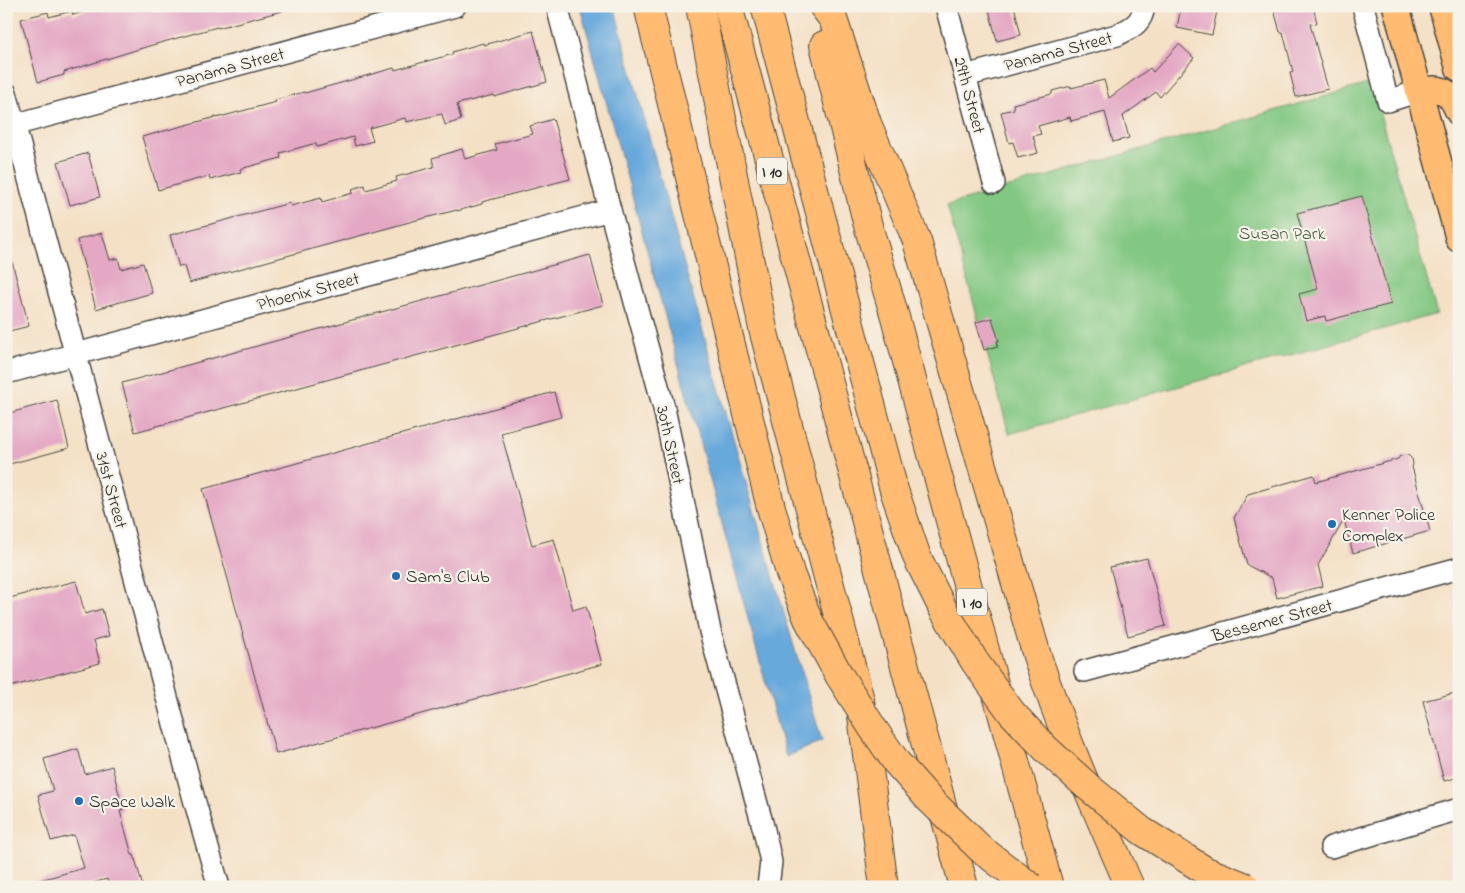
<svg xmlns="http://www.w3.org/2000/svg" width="1465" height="893" viewBox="0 0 1465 893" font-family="'Indie Flower',sans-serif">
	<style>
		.green { fill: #82c782; stroke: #567956 }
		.water { fill: #68a9dc; stroke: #4a6a84 }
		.building { fill: #e4a8c5 }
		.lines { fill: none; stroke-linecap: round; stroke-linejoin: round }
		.minor-casing { stroke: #494642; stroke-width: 24 }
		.major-casing { stroke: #494642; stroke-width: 29 }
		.highway-casing { stroke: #494642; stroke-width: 30 }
		.minor { stroke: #fff; stroke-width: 21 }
		.major { stroke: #febb71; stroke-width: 26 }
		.highway { stroke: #febb71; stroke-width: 28 }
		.highway-bridge-casing { stroke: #494642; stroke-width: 30; stroke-linecap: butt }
		.highway-bridge { stroke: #febb71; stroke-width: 28 }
		.poi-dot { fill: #1f6fb2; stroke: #f7f3e8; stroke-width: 2 }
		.labels { text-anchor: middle; stroke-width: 4.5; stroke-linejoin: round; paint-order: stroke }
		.shield { fill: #f7f3e8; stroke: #686764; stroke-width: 1 }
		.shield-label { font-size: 16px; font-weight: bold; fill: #2b2b2b }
		.street-label { font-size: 18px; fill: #2b2b2b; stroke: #f7f3e8 }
		.park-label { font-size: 18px; fill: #455a45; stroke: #f7f3e8 }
		.poi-label { font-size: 18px; fill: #2b2b2b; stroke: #f7f3e8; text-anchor: start }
	</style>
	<rect width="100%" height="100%" fill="#f7f3e8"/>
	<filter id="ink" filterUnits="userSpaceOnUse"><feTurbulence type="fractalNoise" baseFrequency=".02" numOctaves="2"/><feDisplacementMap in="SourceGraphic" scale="10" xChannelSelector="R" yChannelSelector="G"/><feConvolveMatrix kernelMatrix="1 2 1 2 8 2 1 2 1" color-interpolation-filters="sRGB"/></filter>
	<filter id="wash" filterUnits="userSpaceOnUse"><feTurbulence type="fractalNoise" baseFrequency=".0096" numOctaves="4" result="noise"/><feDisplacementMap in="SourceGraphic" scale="20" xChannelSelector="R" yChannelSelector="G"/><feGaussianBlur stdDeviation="1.12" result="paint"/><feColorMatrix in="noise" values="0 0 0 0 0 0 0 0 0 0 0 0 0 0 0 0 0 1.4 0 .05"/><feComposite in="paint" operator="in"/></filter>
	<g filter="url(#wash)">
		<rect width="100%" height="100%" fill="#f4e0c5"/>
		<!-- green -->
		<polygon class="green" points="1371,83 1437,314 1009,434 947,205"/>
		<!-- water -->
		<path class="water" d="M580 6H614C679 252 749 497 822 741L786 757Z"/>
		<g id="blocks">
			<!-- building -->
			<g class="building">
				<polygon points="102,6 281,6 282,11 218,28 217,27 149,46 64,72 64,75 38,82 21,19 48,12 49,17 72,11 73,15"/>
				<polygon points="988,6 1014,6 1021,35 997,41"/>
				<polygon points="1181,6 1218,6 1212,35 1177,28"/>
				<polygon points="1273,6 1313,6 1317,23 1310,24 1328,89 1296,97 1290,73 1293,72 1283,32 1280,32"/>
				<polygon points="533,31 547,82 494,97 494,95 457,104 461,120 445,125 442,114 406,122 405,118 369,128 373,141 355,146 353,137 317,147 316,143 280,153 281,158 240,169 241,172 210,180 209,176 158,190 142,137 216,117 216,118 276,102 275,100 304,92 305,93 394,68 395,70 453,54 452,52 483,43 484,45"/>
				<polygon points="1179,44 1194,58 1160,97 1156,92 1123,116 1129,138 1113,142 1105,112 1071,121 1070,117 1038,126 1041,134 1033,136 1038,153 1018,158 1013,142 1009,143 1001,112 1014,109 1013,104 1052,94 1052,91 1071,86 1071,88 1104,80 1109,98 1150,68 1153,72"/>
				<polygon points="553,119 570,179 482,202 482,204 457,211 457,210 413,221 189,283 184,266 179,267 170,235 290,203 291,206 321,198 322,202 353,193 352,189 365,185 366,190 397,181 396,177 434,167 432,158 439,156 462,149 465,159 497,150 495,144 533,134 530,126"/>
				<polygon points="88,153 100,197 70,205 58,162"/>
				<polygon points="1362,196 1391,304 1326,321 1325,316 1306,321 1299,294 1318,289 1297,213"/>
				<polygon points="102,233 110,260 118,258 121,269 143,263 152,293 96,309 77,240"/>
				<polygon points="590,255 603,305 135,432 122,383"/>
				<polygon points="11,258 29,326 6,332 6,259"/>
				<polygon points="992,318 999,341 997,341 998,346 984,350 976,322"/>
				<polygon points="554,392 561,417 501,433 532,545 554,539 573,610 586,606 602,664 276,754 203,489"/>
				<polygon points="57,400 69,448 6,465 6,414"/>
				<polygon points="1408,455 1412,459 1413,464 1412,467 1430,531 1353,553 1344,520 1318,565 1323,586 1277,598 1272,578 1247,565 1234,518 1248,494 1314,475 1316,482 1398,459 1400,456"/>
				<polygon points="1147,558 1166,626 1128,636 1110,567"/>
				<polygon points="76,581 85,614 102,609 109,636 94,640 100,663 6,688 6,599"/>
				<polygon points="1459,692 1459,777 1444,781 1423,701"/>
				<polygon points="78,749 85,774 112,766 123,810 120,811 132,855 134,855 143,887 109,887 107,879 79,887 34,887 33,882 84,868 74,835 51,841 38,795 53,791 44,759"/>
			</g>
		</g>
	</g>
	<g filter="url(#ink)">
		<use href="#blocks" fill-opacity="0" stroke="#494642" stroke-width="1"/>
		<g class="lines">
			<defs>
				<g id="minor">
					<polyline points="557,6 610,210 664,408 710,631 764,830 771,862 768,887"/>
					<polyline points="946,6 994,183"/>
					<polyline points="1363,6 1388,101 1419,91"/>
					<path d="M965 76 1117 35C1131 28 1142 24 1144 6"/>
					<polyline points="6,93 194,799 219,887"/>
					<polyline points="6,127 455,6"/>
					<polyline points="6,373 610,210"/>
					<polyline points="1085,671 1459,568"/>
					<polyline points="1331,847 1459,809"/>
				</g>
				<g id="major">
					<polyline points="1396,6 1459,239"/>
					<polyline points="1442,6 1459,68"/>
					<path d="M1419 91C1443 87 1449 90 1459 112"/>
				</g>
				<g id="highway">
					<polyline points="648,6 770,504"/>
					<polyline points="700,6 763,329 860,700 884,887"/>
					<polyline points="728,6 964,887"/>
					<path d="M823 6 833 19 867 123 917 241 1037 656C1063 735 1097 811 1130 887"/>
					<polyline points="824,45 867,222 895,317 1049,887"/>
				</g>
			</defs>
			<!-- minor casing -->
			<use href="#minor" class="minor-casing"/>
			<!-- major casing -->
			<use href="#major" class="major-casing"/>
			<!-- highway casing -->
			<use href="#highway" class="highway-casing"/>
			<!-- minor -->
			<use href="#minor" class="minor"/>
			<!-- major -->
			<use href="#major" class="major"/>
			<!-- highway -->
			<use href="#highway" class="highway"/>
			<defs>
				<g id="highway-bridge">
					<polyline points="765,6 894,490 917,557 943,609 975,662 1012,713 1046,749 1087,786 1142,831 1206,871 1246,887"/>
					<polyline points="770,504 790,573 808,619 839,675 872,727 897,763 929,799 982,850 1031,887"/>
				</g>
			</defs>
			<!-- highway-bridge casing -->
			<use href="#highway-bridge" class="highway-bridge-casing"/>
			<!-- highway-bridge -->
			<use href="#highway-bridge" class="highway-bridge"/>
		</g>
	</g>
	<!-- markers -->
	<g class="poi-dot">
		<circle cx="1332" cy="524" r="5"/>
		<circle cx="396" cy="576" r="5"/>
		<circle cx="79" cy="801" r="5"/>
	</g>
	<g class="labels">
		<!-- shield labels -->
		<g class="shield">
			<rect x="757" y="157.5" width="30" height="27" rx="4"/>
			<rect x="957" y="588.5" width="30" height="27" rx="4"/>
		</g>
		<g class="shield-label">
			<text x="772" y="177">I 10</text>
			<text x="972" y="608">I 10</text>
		</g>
		<!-- street labels -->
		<g class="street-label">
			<text transform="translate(1058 51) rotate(-15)" y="6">Panama Street</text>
			<text transform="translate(230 67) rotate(-15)" y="6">Panama Street</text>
			<text transform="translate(970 95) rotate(75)" y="6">29th Street</text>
			<text transform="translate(308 291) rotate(-15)" y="6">Phoenix Street</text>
			<text transform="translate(671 445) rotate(78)" y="6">30th Street</text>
			<text transform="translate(112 490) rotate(75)" y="6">31st Street</text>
			<text transform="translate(1272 620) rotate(-15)" y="6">Bessemer Street</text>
		</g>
		<!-- park labels -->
		<g class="park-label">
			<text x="1282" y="239">Susan Park</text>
		</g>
		<!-- poi labels -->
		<g class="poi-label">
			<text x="1342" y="520">Kenner Police<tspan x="1342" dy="21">Complex</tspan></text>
			<text x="406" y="582">Sam's Club</text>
			<text x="89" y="807">Space Walk</text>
		</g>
	</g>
	<!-- margin -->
	<rect width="1465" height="893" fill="none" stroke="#f7f3e8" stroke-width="25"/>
</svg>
